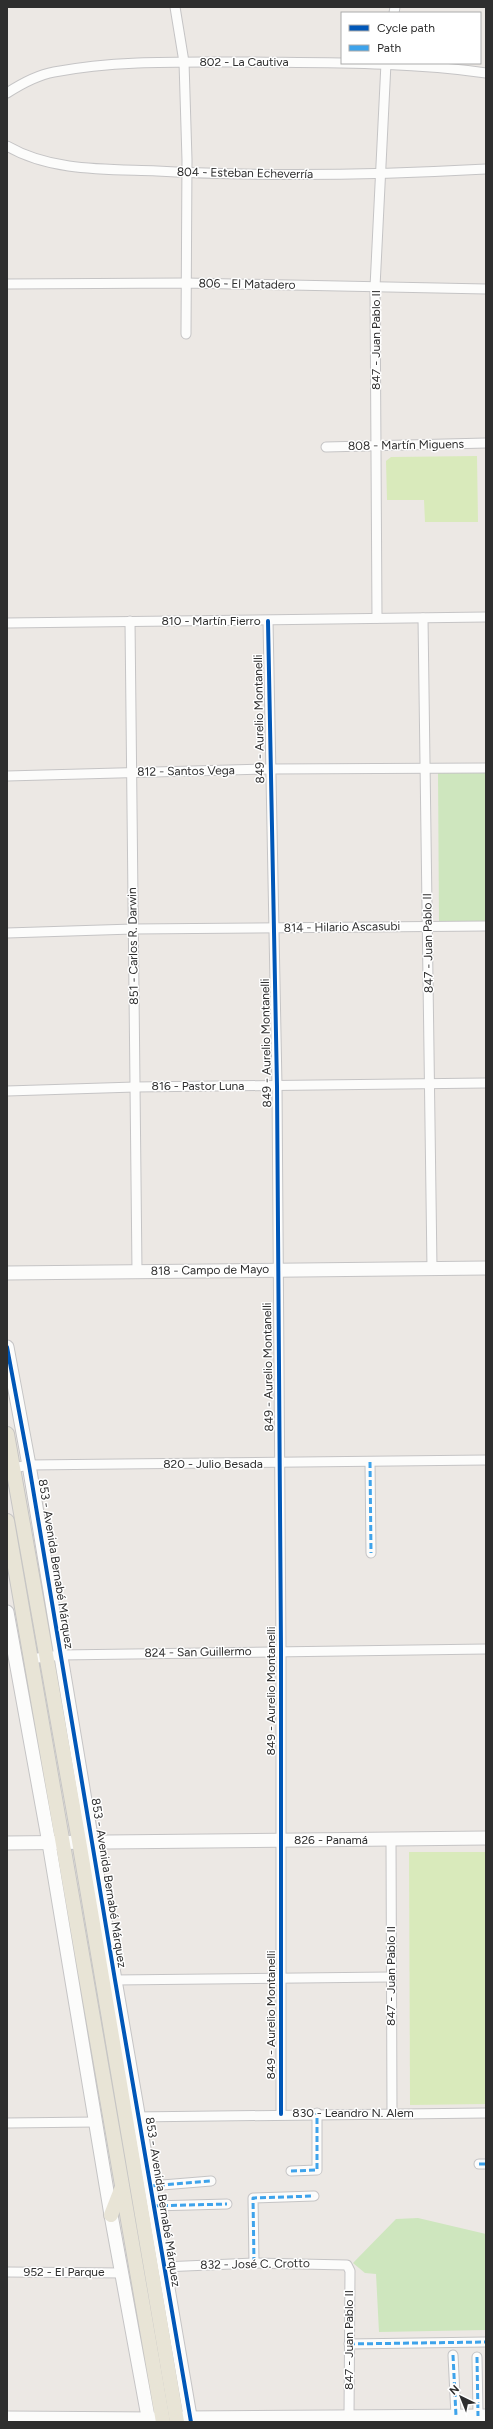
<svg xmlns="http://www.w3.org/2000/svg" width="493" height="2429" viewBox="0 0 493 2429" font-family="Figtree,sans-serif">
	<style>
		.green { fill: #cee6be }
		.pitch { fill: #d9eabb }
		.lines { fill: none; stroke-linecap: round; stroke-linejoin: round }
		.street-casing { stroke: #c5c4c5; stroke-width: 11 }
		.secondary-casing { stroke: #c5c4c5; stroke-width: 15 }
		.primary-casing { stroke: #c6c5c4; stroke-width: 16 }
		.street { stroke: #fcfcfb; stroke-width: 9 }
		.secondary { stroke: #fcfcfb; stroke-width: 13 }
		.primary { stroke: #e8e4d6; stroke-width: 14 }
		.quiet { stroke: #3ea3eb; stroke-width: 3; stroke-dasharray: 6 3; stroke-linecap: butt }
		.cycleway-casing { stroke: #fff; stroke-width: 6 }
		.cycleway { stroke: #0057b8; stroke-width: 4 }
		.labels { text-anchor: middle; stroke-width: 3; stroke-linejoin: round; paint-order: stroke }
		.street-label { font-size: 12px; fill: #2e2e2e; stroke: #fff }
	</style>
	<rect width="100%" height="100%" fill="#ece8e4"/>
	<!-- green -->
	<g class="green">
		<polygon points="438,772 486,772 486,923 439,923"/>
		<polygon points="418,2218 486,2234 486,2330 379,2332 376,2274 365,2273 353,2263 396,2219"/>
	</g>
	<!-- pitch -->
	<g class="pitch">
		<polygon points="477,456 478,522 425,522 424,500 387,500 386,461 391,457"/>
		<polygon points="409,1852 486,1852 486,2104 410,2105"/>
	</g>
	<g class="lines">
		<defs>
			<g id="street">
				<polyline points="175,7 184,62 187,160 186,334"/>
				<polyline points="394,13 395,7"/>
				<path d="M7 93C21 84 37 75 54 72 116 60 183 62 247 62 327 63 407 62 486 73"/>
				<path d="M7 146C52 172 107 169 157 171 267 177 376 175 486 169"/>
				<polyline points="7,284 186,283 486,289"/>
				<polyline points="326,447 486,443"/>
				<polyline points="377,618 375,287 386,63"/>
				<polyline points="423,618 432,1268"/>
				<polyline points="130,621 137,1271"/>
				<polyline points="268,621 277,1086 281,1650 281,2114"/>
				<polyline points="7,623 486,617"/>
				<polyline points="7,776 269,769 486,768"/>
				<polyline points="7,933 133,929 486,926"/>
				<polyline points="7,1091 135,1087 486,1083"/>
				<polyline points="370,1462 371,1553"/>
				<polyline points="13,1468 29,1465 486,1460"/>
				<polyline points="30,1659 61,1655 486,1649"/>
				<polyline points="391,1840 392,2113"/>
				<polyline points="115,1980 390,1977"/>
				<polyline points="133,2117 486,2113"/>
				<polyline points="7,2123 96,2122"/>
				<polyline points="479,2164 486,2164"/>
				<polyline points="291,2171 317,2170 317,2113"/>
				<polyline points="150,2186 211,2181"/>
				<polyline points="153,2206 227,2204"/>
				<polyline points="254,2263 253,2198 314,2196"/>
				<polyline points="163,2267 254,2263 347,2265 350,2271 349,2417"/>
				<polyline points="7,2272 122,2273"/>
				<polyline points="349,2344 486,2342"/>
				<polyline points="453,2355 456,2416"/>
				<polyline points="477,2357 478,2416"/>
			</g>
			<g id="secondary">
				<polyline points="7,1273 486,1268"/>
				<polyline points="7,1347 29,1465 115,1980 191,2422"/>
				<polyline points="7,1612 49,1843 111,2215 149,2422"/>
				<polyline points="7,1843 486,1838"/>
				<polyline points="7,2418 155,2419"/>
				<polyline points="183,2418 486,2416"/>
			</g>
			<g id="primary">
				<polyline points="7,1434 79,1841 177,2422"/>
				<polyline points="7,1521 163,2422"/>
				<polyline points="111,2215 122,2187"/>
			</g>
		</defs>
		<!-- street casing -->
		<use href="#street" class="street-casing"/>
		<!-- secondary casing -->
		<use href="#secondary" class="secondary-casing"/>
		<!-- primary casing -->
		<use href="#primary" class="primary-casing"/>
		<!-- street -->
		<use href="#street" class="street"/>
		<!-- secondary -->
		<use href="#secondary" class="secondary"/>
		<!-- primary -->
		<use href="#primary" class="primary"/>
		<!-- quiet -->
		<g class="quiet">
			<polyline points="370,1462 371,1553"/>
			<polyline points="479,2164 486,2164"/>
			<polyline points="291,2171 317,2170 317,2113"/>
			<polyline points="150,2186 211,2181"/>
			<polyline points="153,2206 227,2204"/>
			<polyline points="254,2263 253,2198 314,2196"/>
			<polyline points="349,2344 486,2342"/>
			<polyline points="453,2355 456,2416"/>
			<polyline points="477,2357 478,2416"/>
		</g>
		<defs>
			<g id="cycleway">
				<polyline points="268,621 277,1086 281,1650 281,2114"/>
				<polyline points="7,1347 29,1465 115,1980 191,2422"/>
			</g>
		</defs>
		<!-- cycleway casing -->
		<use href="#cycleway" class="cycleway-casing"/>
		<!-- cycleway -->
		<use href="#cycleway" class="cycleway"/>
	</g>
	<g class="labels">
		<!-- street labels -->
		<g class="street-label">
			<text x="244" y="66">802 - La Cautiva</text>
			<text transform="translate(245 173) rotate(1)" y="4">804 - Esteban Echeverría</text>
			<text transform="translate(247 284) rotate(1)" y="4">806 - El Matadero</text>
			<text transform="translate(376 340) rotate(-90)" y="4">847 - Juan Pablo II</text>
			<text transform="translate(406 445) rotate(-1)" y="4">808 - Martín Miguens</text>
			<text x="211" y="625">810 - Martín Fierro</text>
			<text transform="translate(259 719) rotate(-91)" y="4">849 - Aurelio Montanelli</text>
			<text transform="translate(186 771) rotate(-1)" y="4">812 - Santos Vega</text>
			<text transform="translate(342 927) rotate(-1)" y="4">814 - Hilario Ascasubi</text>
			<text transform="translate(428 943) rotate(-91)" y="4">847 - Juan Pablo II</text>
			<text transform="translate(133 946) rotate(-91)" y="4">851 - Carlos R. Darwin</text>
			<text transform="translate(266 1043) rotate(-91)" y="4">849 - Aurelio Montanelli</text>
			<text x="198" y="1090">816 - Pastor Luna</text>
			<text transform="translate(210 1270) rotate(-1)" y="4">818 - Campo de Mayo</text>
			<text transform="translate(268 1367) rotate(-91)" y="4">849 - Aurelio Montanelli</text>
			<text x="213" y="1468">820 - Julio Besada</text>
			<text transform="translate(56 1564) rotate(81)" y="4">853 - Avenida Bernabé Márquez</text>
			<text transform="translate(198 1652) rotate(-1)" y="4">824 - San Guillermo</text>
			<text transform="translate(271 1691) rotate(-90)" y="4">849 - Aurelio Montanelli</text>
			<text x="331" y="1844">826 - Panamá</text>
			<text transform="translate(109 1883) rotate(81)" y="4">853 - Avenida Bernabé Márquez</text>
			<text transform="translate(391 1976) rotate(-90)" y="4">847 - Juan Pablo II</text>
			<text transform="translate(271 2015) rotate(-90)" y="4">849 - Aurelio Montanelli</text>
			<text x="353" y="2117">830 - Leandro N. Alem</text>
			<text transform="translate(163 2202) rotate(81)" y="4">853 - Avenida Bernabé Márquez</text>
			<text transform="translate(255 2264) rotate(-1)" y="4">832 - José C. Crotto</text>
			<text x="64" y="2276">952 - El Parque</text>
			<text transform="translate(349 2340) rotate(-90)" y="4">847 - Juan Pablo II</text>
		</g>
	</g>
	<!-- border -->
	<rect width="493" height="2429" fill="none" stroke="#2e2e2e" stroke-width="16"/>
	<!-- legend -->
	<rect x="341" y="12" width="140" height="52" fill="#ffffff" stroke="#ababab"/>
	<rect x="349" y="25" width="20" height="6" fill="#0057b8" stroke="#ababab"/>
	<text x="377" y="32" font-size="12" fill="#2e2e2e">Cycle path</text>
	<rect x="349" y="45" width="20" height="6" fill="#3ea3eb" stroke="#ababab"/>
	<text x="377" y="52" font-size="12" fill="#2e2e2e">Path</text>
	<!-- north arrow -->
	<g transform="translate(461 2397) rotate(317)" stroke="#ffffff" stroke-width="3" paint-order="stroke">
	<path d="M0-3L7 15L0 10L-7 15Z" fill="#2e2e2e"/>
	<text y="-6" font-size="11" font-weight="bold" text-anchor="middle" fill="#2e2e2e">N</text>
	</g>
</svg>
